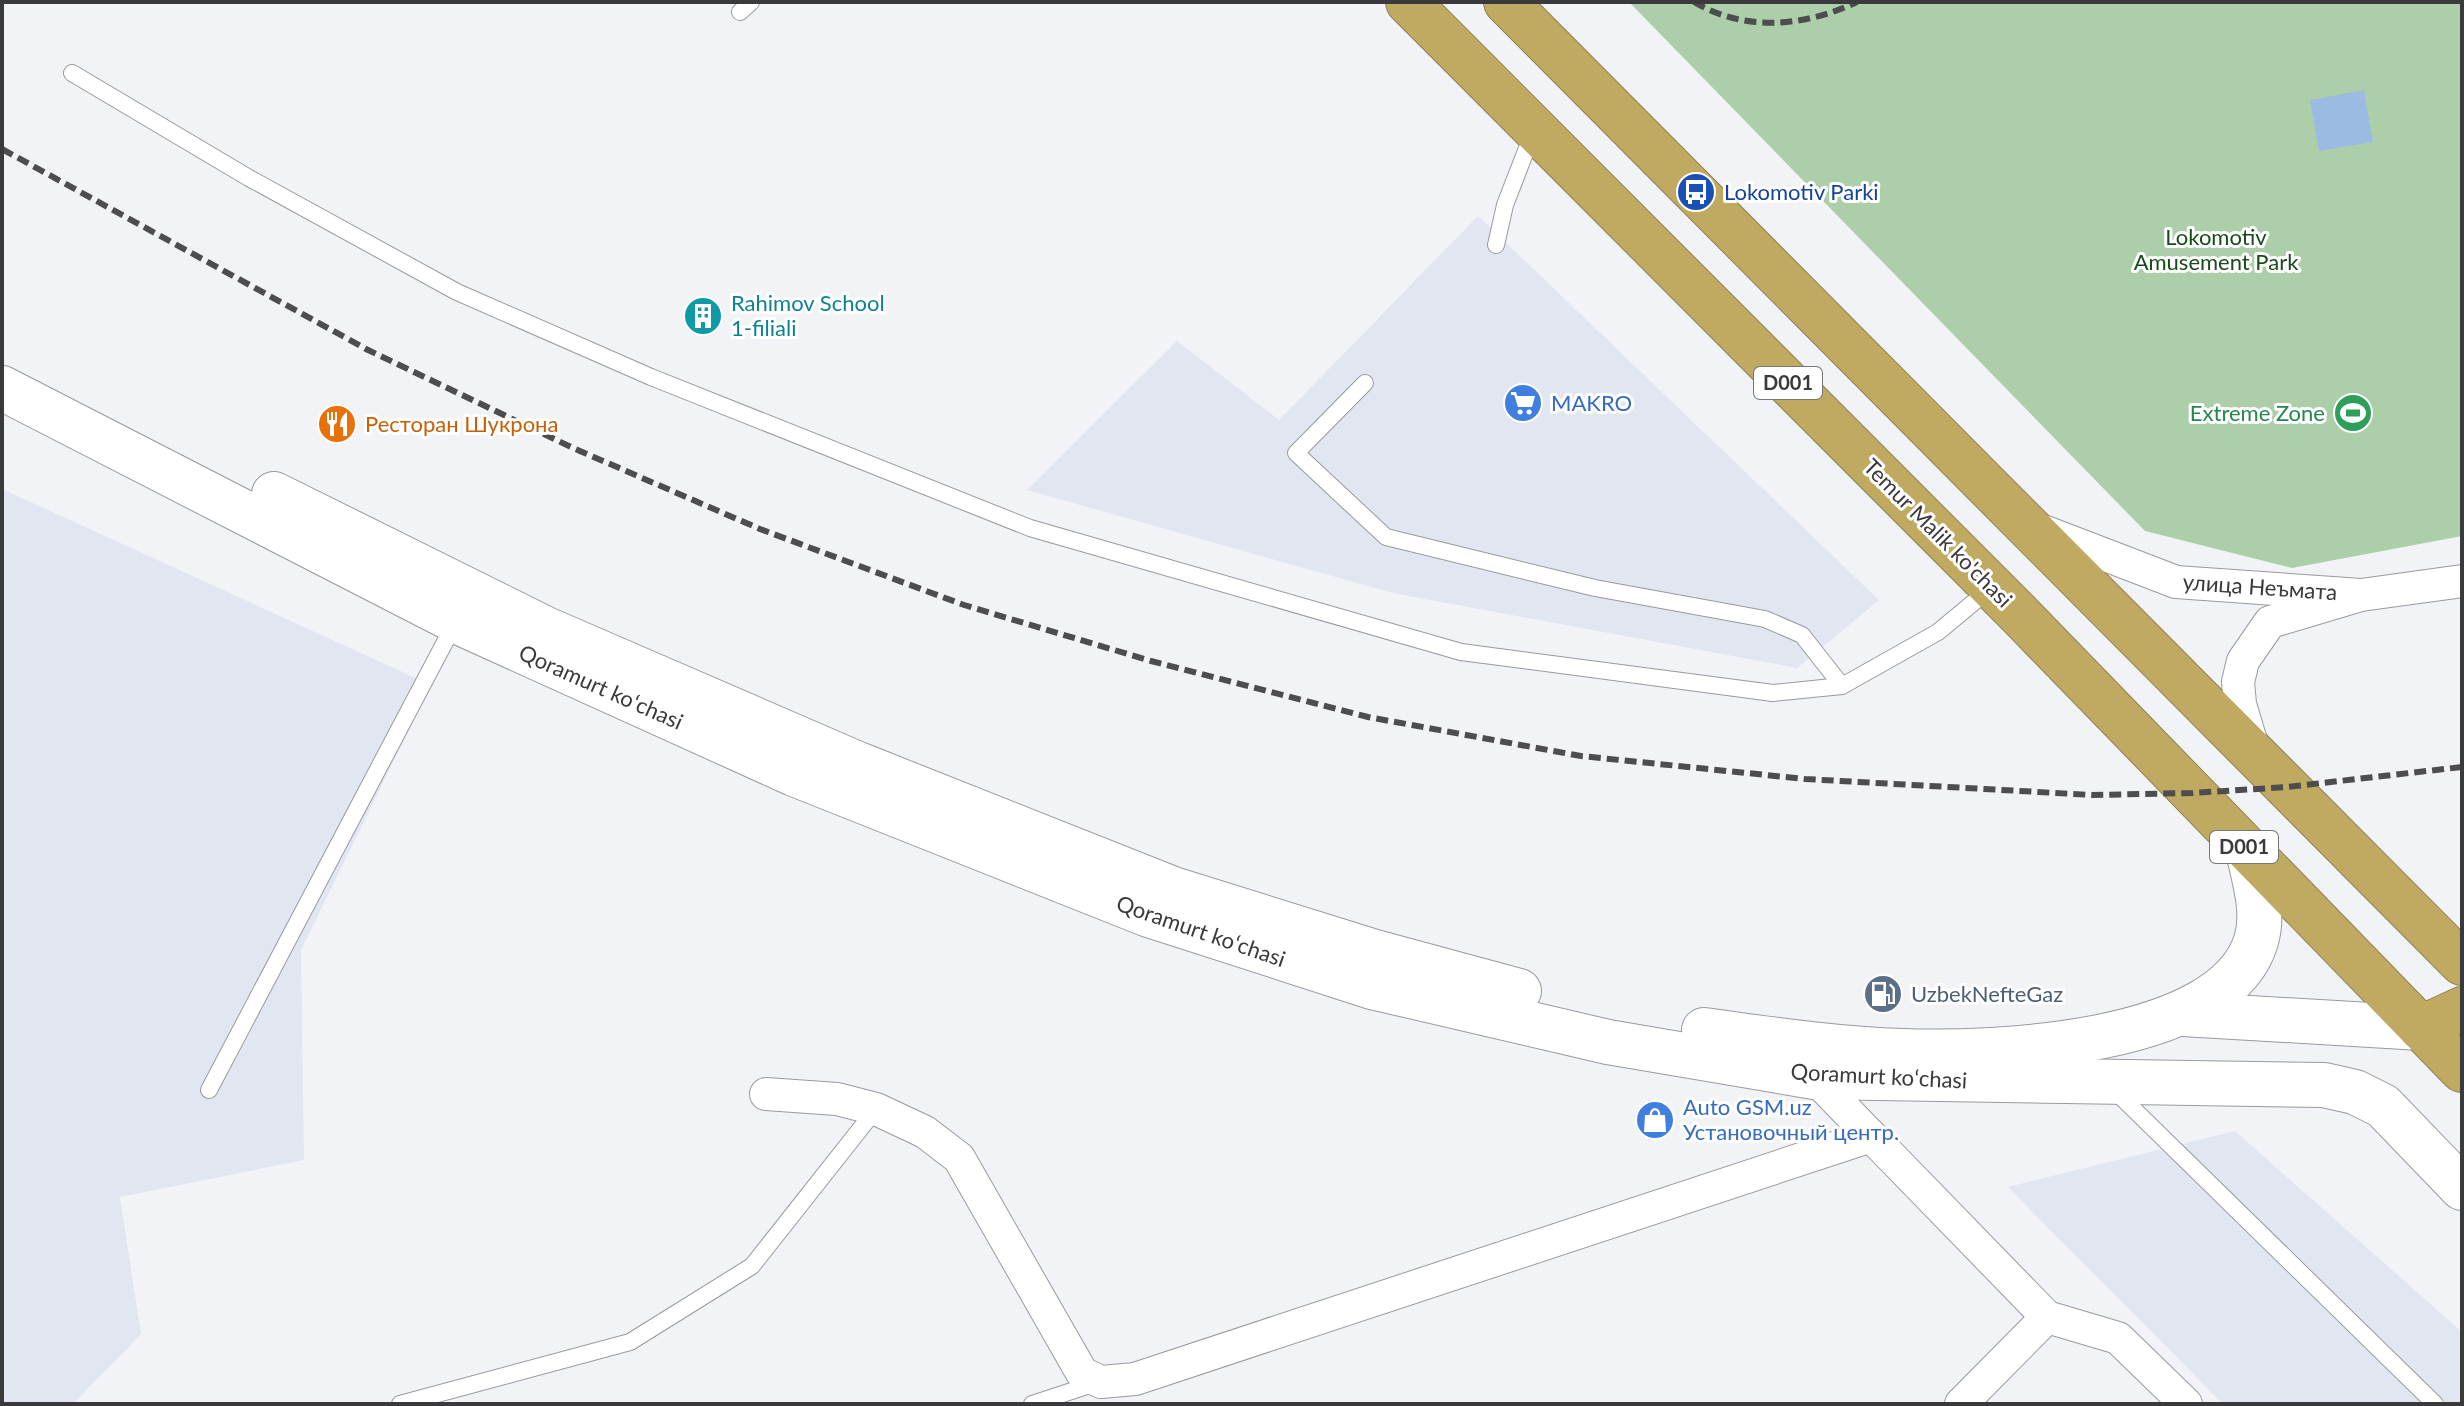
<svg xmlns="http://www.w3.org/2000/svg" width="2464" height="1406" viewBox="0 0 2464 1406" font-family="Lato,sans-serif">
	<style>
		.built { fill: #e1e6f0 }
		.green { fill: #accfaa }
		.water { fill: #9cbbe3 }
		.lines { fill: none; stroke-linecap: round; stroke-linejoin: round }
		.lane-casing { stroke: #989a9d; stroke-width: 18 }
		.street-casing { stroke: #989a9d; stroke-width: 34 }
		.secondary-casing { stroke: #989a9d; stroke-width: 46 }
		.highway-casing { stroke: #918254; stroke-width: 46 }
		.lane { stroke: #fff; stroke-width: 16 }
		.street { stroke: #fff; stroke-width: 32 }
		.secondary { stroke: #fff; stroke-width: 44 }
		.highway { stroke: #c0a961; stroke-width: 44 }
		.rail { stroke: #4d4d4f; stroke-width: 6; stroke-dasharray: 12 6; stroke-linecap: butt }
		.labels { text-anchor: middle; stroke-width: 6; stroke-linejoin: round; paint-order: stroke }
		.shield { fill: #fff; stroke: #757576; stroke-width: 2 }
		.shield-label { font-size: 20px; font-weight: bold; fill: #3a3a3c }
		.transit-label { font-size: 22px; fill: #164399; stroke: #fff; text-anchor: start }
		.park-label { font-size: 22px; fill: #184b19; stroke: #fff }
		.culture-label { font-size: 22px; fill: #0d838f; stroke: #fff; text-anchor: start }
		.shop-label { font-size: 22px; fill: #366cbe; stroke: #fff; text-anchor: start }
		.leisure-label { font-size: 22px; fill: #27864d; stroke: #fff; text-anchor: end }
		.food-label { font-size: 22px; fill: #c56008; stroke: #fff; text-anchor: start }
		.street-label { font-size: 22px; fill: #3a3a3c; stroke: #fff }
		.service-label { font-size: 22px; fill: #4e5e75; stroke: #fff; text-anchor: start }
	</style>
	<rect width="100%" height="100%" fill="#f1f3f7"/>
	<!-- built -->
	<g class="built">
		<polygon points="1478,216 1879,600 1797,668 1393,593 1027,490 1177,341 1279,420"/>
		<polygon points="2,489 431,685 301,950 304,1160 120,1197 141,1334 73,1404 2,1404"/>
		<polygon points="2235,1131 2462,1332 2462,1404 2223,1404 2008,1187"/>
	</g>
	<!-- green -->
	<polygon class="green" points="1629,2 2462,2 2462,536 2292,568 2145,531"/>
	<!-- water -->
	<polygon class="water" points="2364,90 2373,142 2319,151 2310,100"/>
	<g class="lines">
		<defs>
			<g id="lane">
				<polyline points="740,12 751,2"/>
				<polyline points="72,73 249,178 457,292 651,377 1030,528 1461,652 1773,693 1842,686 1938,632 1991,588"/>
				<polyline points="1496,245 1505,205 1534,130"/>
				<polyline points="1365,383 1296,453 1386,537 1595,588 1765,619 1802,635 1842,686"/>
				<polyline points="2113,1089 2435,1404"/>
				<polyline points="209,1090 455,623"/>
				<polyline points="400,1404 630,1342 752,1266 876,1109"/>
				<polyline points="1032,1404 1099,1382"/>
			</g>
			<g id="street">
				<polyline points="2035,528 2176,582 2361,595"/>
				<polyline points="2254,751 2240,704 2238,682 2243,661 2270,622 2361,595 2462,581"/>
				<polyline points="766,1094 837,1099 876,1109 925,1132 959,1158 1082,1373 1101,1382 1135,1379 1871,1136 1814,1077 1815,1064"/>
				<polyline points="1871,1136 2047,1317 2118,1338 2186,1404"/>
				<polyline points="1961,1404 2047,1317"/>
			</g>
			<g id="secondary">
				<polyline points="2,388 456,621 794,774 1146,914 1372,987 1608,1042 1814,1077 2324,1085 2355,1092 2383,1106 2462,1188"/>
				<polyline points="274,494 546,629 858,764 1173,889 1375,952 1519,991"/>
				<polyline points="2183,1014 2421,1028"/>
				<path d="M1704 1030C1770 1039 1836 1049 1903 1051 1993 1054 2224 1046 2256 941 2265 912 2254 879 2248 851"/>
			</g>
			<g id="highway">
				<polyline points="1408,2 2018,613 2462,1070"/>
				<polyline points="1506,2 2462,963"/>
				<polyline points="2421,1028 2462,1009"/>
			</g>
		</defs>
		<!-- lane casing -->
		<use href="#lane" class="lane-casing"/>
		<!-- street casing -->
		<use href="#street" class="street-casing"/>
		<!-- secondary casing -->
		<use href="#secondary" class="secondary-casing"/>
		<!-- highway casing -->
		<use href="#highway" class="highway-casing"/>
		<!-- lane -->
		<use href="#lane" class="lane"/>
		<!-- street -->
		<use href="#street" class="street"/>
		<!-- secondary -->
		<use href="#secondary" class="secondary"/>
		<!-- highway -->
		<use href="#highway" class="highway"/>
		<!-- rail -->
		<g class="rail">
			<path d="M1694 2C1745 32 1804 27 1857 2"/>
			<polyline points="2,149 368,350 573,448 760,529 964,605 1151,661 1368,717 1581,756 1805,779 2092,795 2193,793 2287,787 2462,767"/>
		</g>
	</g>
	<!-- icons -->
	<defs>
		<symbol id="bus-disc" viewBox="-11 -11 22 22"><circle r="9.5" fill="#1a4fb4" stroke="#fff"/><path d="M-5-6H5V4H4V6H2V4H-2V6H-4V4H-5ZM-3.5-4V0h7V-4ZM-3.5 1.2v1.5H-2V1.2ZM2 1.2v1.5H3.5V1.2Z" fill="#fff"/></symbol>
		<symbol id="building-disc" viewBox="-11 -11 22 22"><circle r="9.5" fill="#0f9aa8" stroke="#fff"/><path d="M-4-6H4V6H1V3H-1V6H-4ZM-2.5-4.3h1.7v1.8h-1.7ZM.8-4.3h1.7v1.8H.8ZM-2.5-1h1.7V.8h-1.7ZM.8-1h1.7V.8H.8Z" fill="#fff"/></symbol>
		<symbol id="supermarket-disc" viewBox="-11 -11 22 22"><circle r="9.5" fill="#3f7fe0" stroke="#fff"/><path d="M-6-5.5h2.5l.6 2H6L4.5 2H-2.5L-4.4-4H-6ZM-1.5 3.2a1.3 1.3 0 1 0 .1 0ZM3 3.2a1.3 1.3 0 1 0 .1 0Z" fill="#fff"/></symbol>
		<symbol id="stadium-disc" viewBox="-11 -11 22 22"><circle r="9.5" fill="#2e9e5b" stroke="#fff"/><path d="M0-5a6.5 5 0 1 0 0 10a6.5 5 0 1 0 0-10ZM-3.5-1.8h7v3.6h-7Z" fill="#fff"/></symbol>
		<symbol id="restaurant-disc" viewBox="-11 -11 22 22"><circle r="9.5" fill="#e8710a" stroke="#fff"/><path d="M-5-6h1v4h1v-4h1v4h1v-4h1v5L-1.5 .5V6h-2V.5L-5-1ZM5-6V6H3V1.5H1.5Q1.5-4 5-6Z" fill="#fff"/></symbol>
		<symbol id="fuel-disc" viewBox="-11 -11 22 22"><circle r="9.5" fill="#5c6f8a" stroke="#fff"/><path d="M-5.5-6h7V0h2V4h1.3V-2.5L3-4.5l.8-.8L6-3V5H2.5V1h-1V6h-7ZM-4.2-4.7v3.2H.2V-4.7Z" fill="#fff"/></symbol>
		<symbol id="shop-disc" viewBox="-11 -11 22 22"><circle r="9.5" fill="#3f7fe0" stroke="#fff"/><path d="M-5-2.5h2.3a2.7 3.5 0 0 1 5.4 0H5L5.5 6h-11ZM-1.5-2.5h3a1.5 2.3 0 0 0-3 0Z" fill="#fff"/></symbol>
	</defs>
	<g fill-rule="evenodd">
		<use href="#bus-disc" x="1674" y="170" width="44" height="44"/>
		<use href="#building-disc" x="681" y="294" width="44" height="44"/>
		<use href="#supermarket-disc" x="1501" y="381" width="44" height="44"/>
		<use href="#stadium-disc" x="2331" y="391" width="44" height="44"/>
		<use href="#restaurant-disc" x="315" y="402" width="44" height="44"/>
		<use href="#fuel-disc" x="1861" y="972" width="44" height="44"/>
		<use href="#shop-disc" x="1633" y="1098" width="44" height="44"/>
	</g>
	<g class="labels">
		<!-- shield labels -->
		<g class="shield">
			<rect x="1754" y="367" width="68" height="32" rx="6"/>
			<rect x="2210" y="831" width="68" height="32" rx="6"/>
		</g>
		<g class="shield-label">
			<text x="1788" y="390">D001</text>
			<text x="2244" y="854">D001</text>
		</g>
		<!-- transit labels -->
		<g class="transit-label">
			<text x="1724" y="200">Lokomotiv Parki</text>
		</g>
		<!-- park labels -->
		<g class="park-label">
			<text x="2216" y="245">Lokomotiv<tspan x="2216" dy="25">Amusement Park</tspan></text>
		</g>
		<!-- culture labels -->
		<g class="culture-label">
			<text x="731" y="311">Rahimov School<tspan x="731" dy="25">1-filiali</tspan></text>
		</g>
		<!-- shop labels -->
		<g class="shop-label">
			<text x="1551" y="411">MAKRO</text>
			<text x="1683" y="1115">Auto GSM.uz<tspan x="1683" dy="25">Установочный центр.</tspan></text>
		</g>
		<!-- leisure labels -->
		<g class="leisure-label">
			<text x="2325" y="421">Extreme Zone</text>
		</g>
		<!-- food labels -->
		<g class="food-label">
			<text x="365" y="432">Ресторан Шукрона</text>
		</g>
		<!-- street labels -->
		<g class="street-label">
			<text transform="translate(1938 533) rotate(45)" y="8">Temur Malik ko'chasi</text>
			<text transform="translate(2260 587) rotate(4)" y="8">улица Неъмата</text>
			<text transform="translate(601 687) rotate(24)" y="8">Qoramurt koʻchasi</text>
			<text transform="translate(1201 931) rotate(19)" y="8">Qoramurt koʻchasi</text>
			<text transform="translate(1879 1076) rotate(3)" y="8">Qoramurt koʻchasi</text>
		</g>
		<!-- service labels -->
		<g class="service-label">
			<text x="1911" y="1002">UzbekNefteGaz</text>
		</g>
	</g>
	<!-- border -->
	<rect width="2464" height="1406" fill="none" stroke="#3a3a3c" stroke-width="8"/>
</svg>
